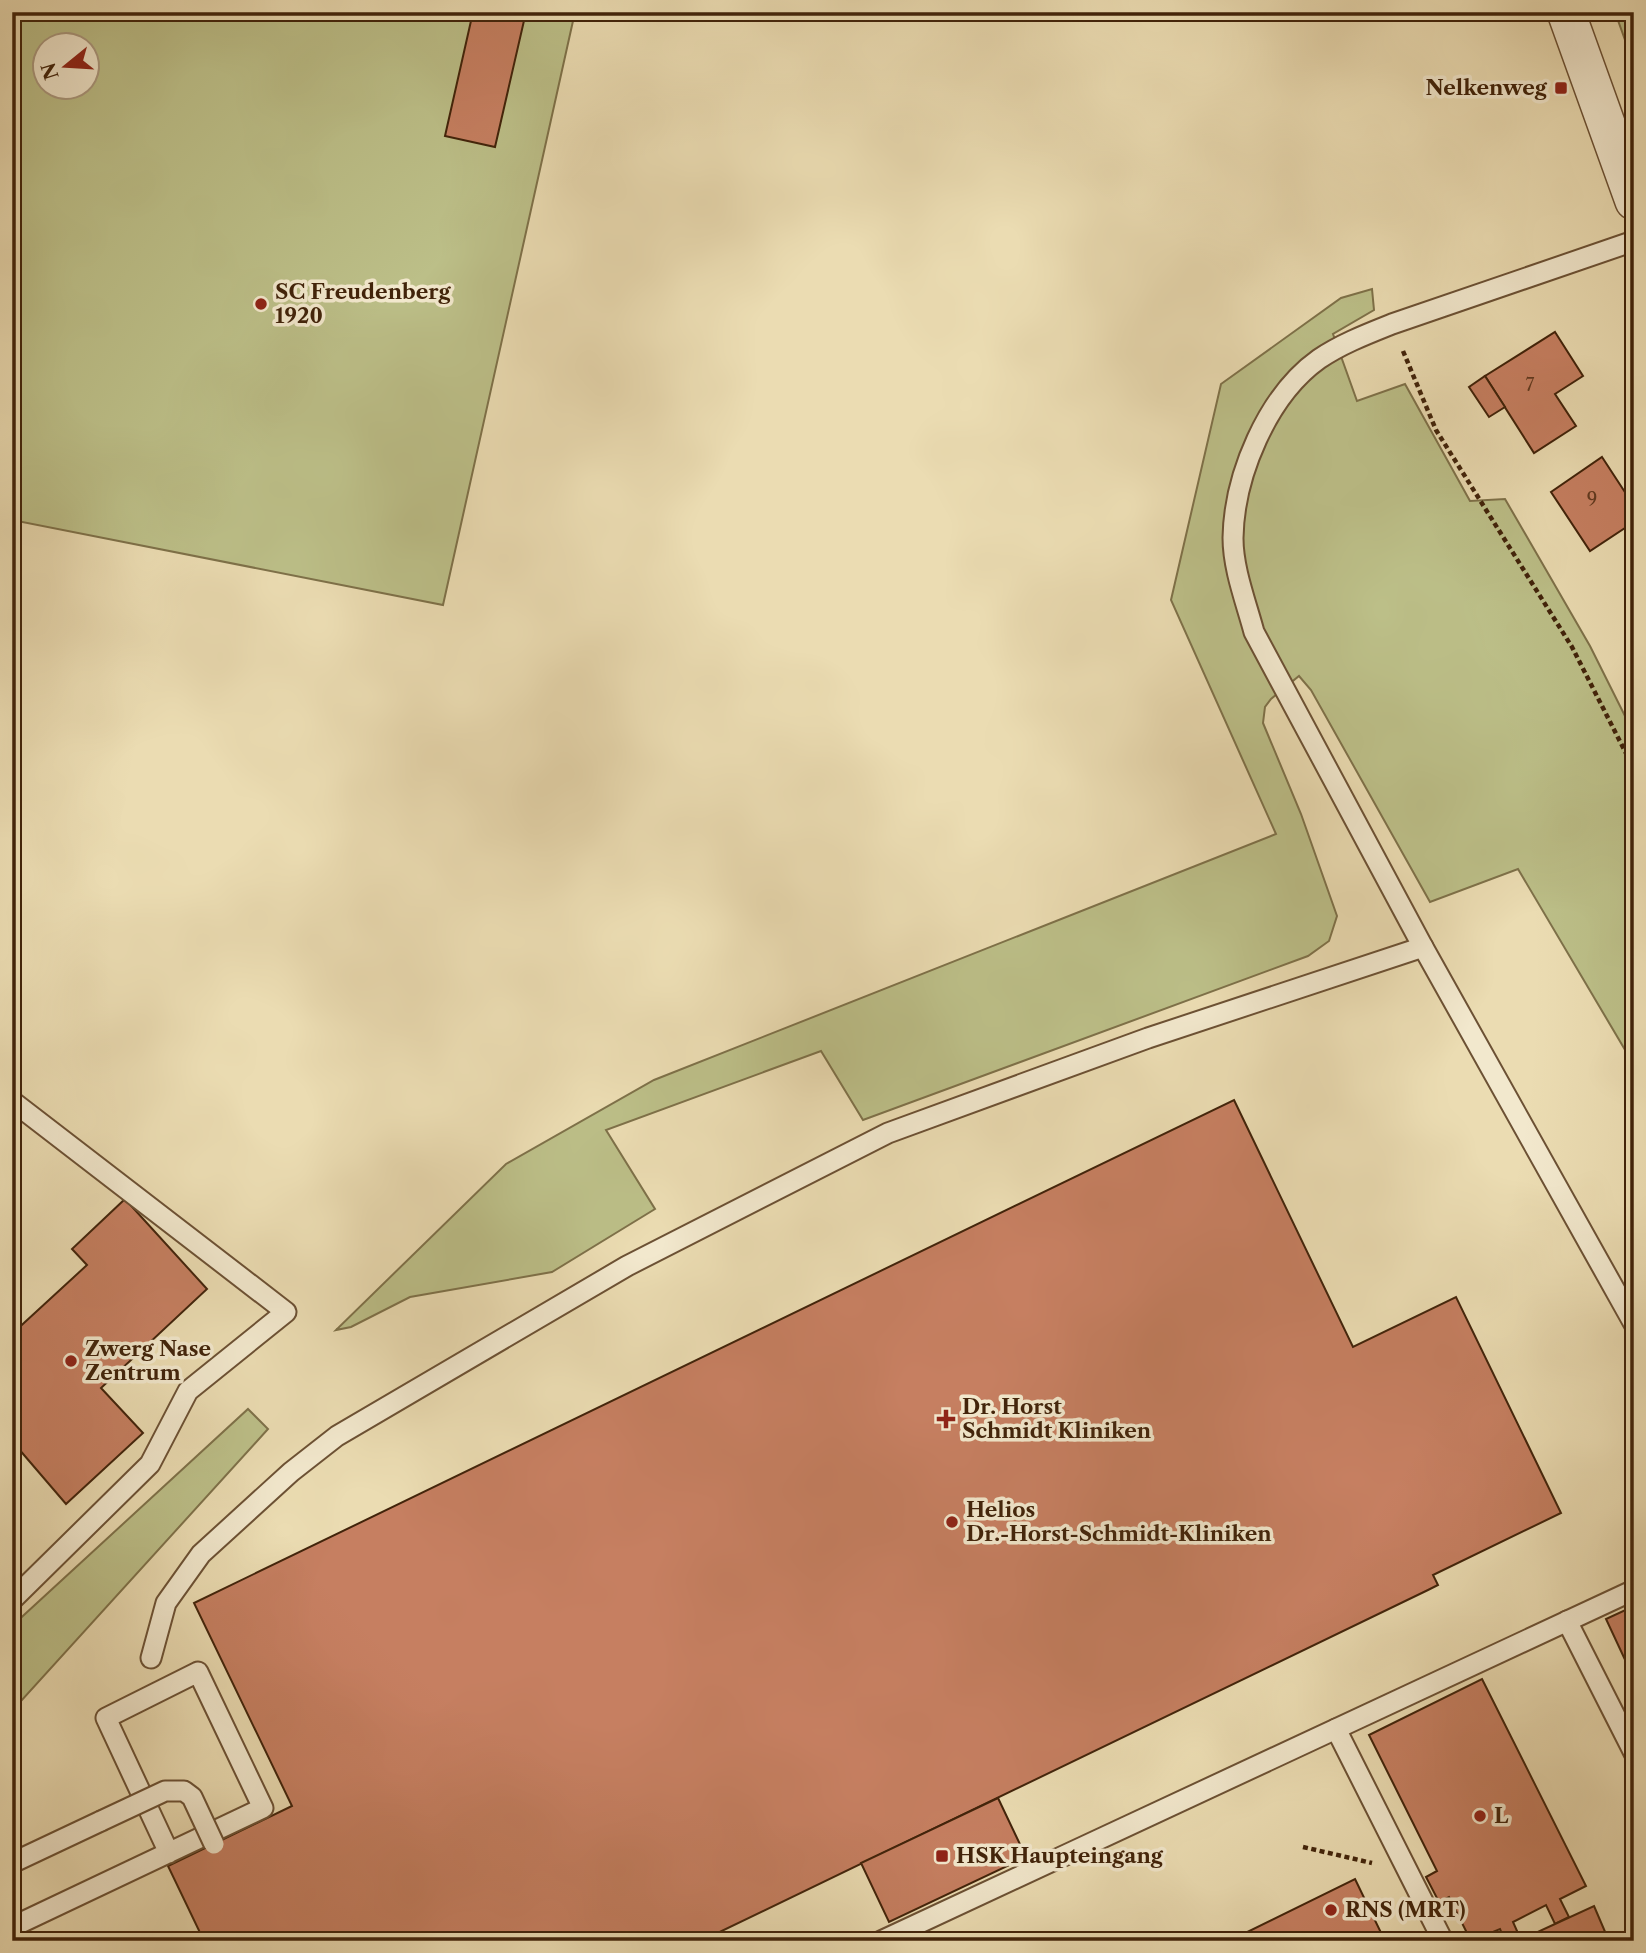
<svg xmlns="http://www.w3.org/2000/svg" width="1646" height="1953" viewBox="0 0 1646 1953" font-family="'Libre Caslon Text',serif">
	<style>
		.green { fill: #bcbf88; stroke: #7e7149; stroke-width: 2; fill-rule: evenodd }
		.building { fill: #c67f61; stroke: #41230a; stroke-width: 2 }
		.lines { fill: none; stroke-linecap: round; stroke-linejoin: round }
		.lane-casing { stroke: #6c5134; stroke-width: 23 }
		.street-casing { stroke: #6c5134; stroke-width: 40 }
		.path { stroke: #41230a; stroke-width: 4.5; stroke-dasharray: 5 3.5; stroke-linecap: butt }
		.lane { stroke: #f2e8cd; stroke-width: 19 }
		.street { stroke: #f2e8cd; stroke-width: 37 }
		.lane-bridge-casing { stroke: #6c5134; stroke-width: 23; stroke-linecap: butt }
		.lane-bridge { stroke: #f2e8cd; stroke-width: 19 }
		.poi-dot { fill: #8f2418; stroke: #f2e8cd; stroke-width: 2.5 }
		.labels { text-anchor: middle; stroke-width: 7; stroke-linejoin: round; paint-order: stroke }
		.number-label { font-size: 18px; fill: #623a20 }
		.poi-label { font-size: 21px; font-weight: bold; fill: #41230a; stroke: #f2e8cd; text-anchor: start }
	</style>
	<rect width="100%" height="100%" fill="#ebdcb2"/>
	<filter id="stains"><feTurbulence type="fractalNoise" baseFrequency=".00286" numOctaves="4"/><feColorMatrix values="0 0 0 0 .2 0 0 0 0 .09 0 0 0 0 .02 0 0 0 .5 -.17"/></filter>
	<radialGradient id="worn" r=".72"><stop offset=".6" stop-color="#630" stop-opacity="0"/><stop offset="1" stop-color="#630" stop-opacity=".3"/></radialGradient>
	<!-- green -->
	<g class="green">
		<path d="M12 12H575L443 605 12 520ZM46 46H88V88H46Z"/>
		<polygon points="1615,12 1634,12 1634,65"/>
		<polygon points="1372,289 1374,310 1333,334 1357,401 1405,384 1470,501 1505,499 1590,646 1634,734 1634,1065 1518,869 1430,902 1311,690 1299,676 1271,699 1265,707 1263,723 1301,814 1337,916 1329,941 1308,956 863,1120 821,1051 606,1130 655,1209 552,1272 410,1297 351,1327 336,1330 506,1164 654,1080 1276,834 1171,600 1221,384 1341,298"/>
		<polygon points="248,1409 268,1429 12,1711 12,1626"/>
	</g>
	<!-- building -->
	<g class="building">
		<polygon points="473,12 526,12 495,147 445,136"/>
		<polygon points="1555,332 1583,376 1555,394 1576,426 1534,453 1485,376"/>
		<polygon points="1485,376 1505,407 1489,417 1469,387"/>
		<polygon points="1602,457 1634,506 1634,522 1590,551 1551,492"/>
		<polygon points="1234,1100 1353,1347 1456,1297 1561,1513 1433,1575 1438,1585 1428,1590 701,1941 204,1941 168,1866 292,1806 194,1603"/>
		<polygon points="125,1199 207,1289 101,1388 143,1433 66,1504 18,1448 12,1453 12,1334 87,1265 72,1249"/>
		<polygon points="1634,1606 1634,1679 1606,1619"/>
		<polygon points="1482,1679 1586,1886 1560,1899 1569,1917 1555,1924 1546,1905 1513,1922 1521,1940 1518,1941 1505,1941 1500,1929 1471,1941 1449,1897 1439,1902 1426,1877 1437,1871 1369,1735"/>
		<polygon points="998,1798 1026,1857 889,1922 861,1863"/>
		<polygon points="1355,1879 1385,1941 1229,1941"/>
		<polygon points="1594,1906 1609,1941 1518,1941 1555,1924"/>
	</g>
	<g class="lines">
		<defs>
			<g id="lane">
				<path d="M1634 241 1392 324C1367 334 1341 344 1319 359 1267 396 1234 476 1233 538 1233 569 1246 602 1254 632L1423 947 1634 1324"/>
				<polyline points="12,1101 286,1312 188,1391 150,1464 12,1600"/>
				<polyline points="1567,1621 1634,1753"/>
				<polyline points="151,1658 166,1603 201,1554 291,1472 337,1436 627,1266 888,1133 1148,1038 1423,947"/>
				<polyline points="1336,1729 1443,1941"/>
				<polyline points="12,1863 101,1821"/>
				<polyline points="12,1927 263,1808 198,1672 106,1718 169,1853"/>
				<polyline points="881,1941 1634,1590"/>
			</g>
			<polyline id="street" points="1566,12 1634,201"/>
		</defs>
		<!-- lane casing -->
		<use href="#lane" class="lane-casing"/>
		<!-- street casing -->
		<use href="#street" class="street-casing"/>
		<!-- path -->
		<g class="path">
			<polyline points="1403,351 1436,430 1572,647 1634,769"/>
			<polyline points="1303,1847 1372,1863"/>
			<polyline points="1495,1941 1503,1937"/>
		</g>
		<!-- lane -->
		<use href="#lane" class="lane"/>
		<!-- street -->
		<use href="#street" class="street"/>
		<defs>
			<polyline id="lane-bridge" points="101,1821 165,1791 184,1791 192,1797 214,1844"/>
		</defs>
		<!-- lane-bridge casing -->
		<use href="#lane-bridge" class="lane-bridge-casing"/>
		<!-- lane-bridge -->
		<use href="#lane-bridge" class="lane-bridge"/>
	</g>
	<!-- markers -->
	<g class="poi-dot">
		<rect x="1554" y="81" width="14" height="14" rx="3.5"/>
		<circle cx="261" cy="304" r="7"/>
		<circle cx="71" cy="1361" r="7"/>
		<path d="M942.5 1408.5h7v7h7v7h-7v7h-7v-7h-7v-7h7z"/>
		<circle cx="952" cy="1522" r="7"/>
		<circle cx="1480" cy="1816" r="7"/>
		<rect x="935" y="1849" width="14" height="14" rx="3.5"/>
		<circle cx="1331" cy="1910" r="7"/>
	</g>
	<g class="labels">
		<!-- number labels -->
		<g class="number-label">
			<text x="1530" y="391">7</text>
			<text x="1592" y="505">9</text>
		</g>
		<!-- poi labels -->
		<g class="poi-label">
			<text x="1547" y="95" text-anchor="end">Nelkenweg</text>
			<text x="275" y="299">SC Freudenberg<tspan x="275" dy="24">1920</tspan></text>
			<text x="85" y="1356">Zwerg Nase<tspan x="85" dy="24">Zentrum</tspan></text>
			<text x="962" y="1414">Dr. Horst<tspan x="962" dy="24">Schmidt Kliniken</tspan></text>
			<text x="966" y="1517">Helios<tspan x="966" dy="24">Dr.-Horst-Schmidt-Kliniken</tspan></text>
			<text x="1494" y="1823">L</text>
			<text x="956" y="1863">HSK Haupteingang</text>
			<text x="1345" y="1917">RNS (MRT)</text>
		</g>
	</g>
	<!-- margin -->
	<rect width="1646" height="1953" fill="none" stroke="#ebdcb2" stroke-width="42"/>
	<rect x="14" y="14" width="1618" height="1925" fill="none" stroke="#41230a" stroke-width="3.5"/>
	<rect x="21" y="21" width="1604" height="1911" fill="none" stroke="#41230a" stroke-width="2"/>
	<!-- north arrow -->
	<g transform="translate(66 66) rotate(252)"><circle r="33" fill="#f2e8cd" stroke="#ab997f" stroke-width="2"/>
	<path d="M0-5L12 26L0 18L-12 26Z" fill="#8f2418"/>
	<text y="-10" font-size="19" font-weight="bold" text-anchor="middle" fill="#41230a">N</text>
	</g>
	<rect width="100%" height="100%" filter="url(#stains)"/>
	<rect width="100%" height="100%" fill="url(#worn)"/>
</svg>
